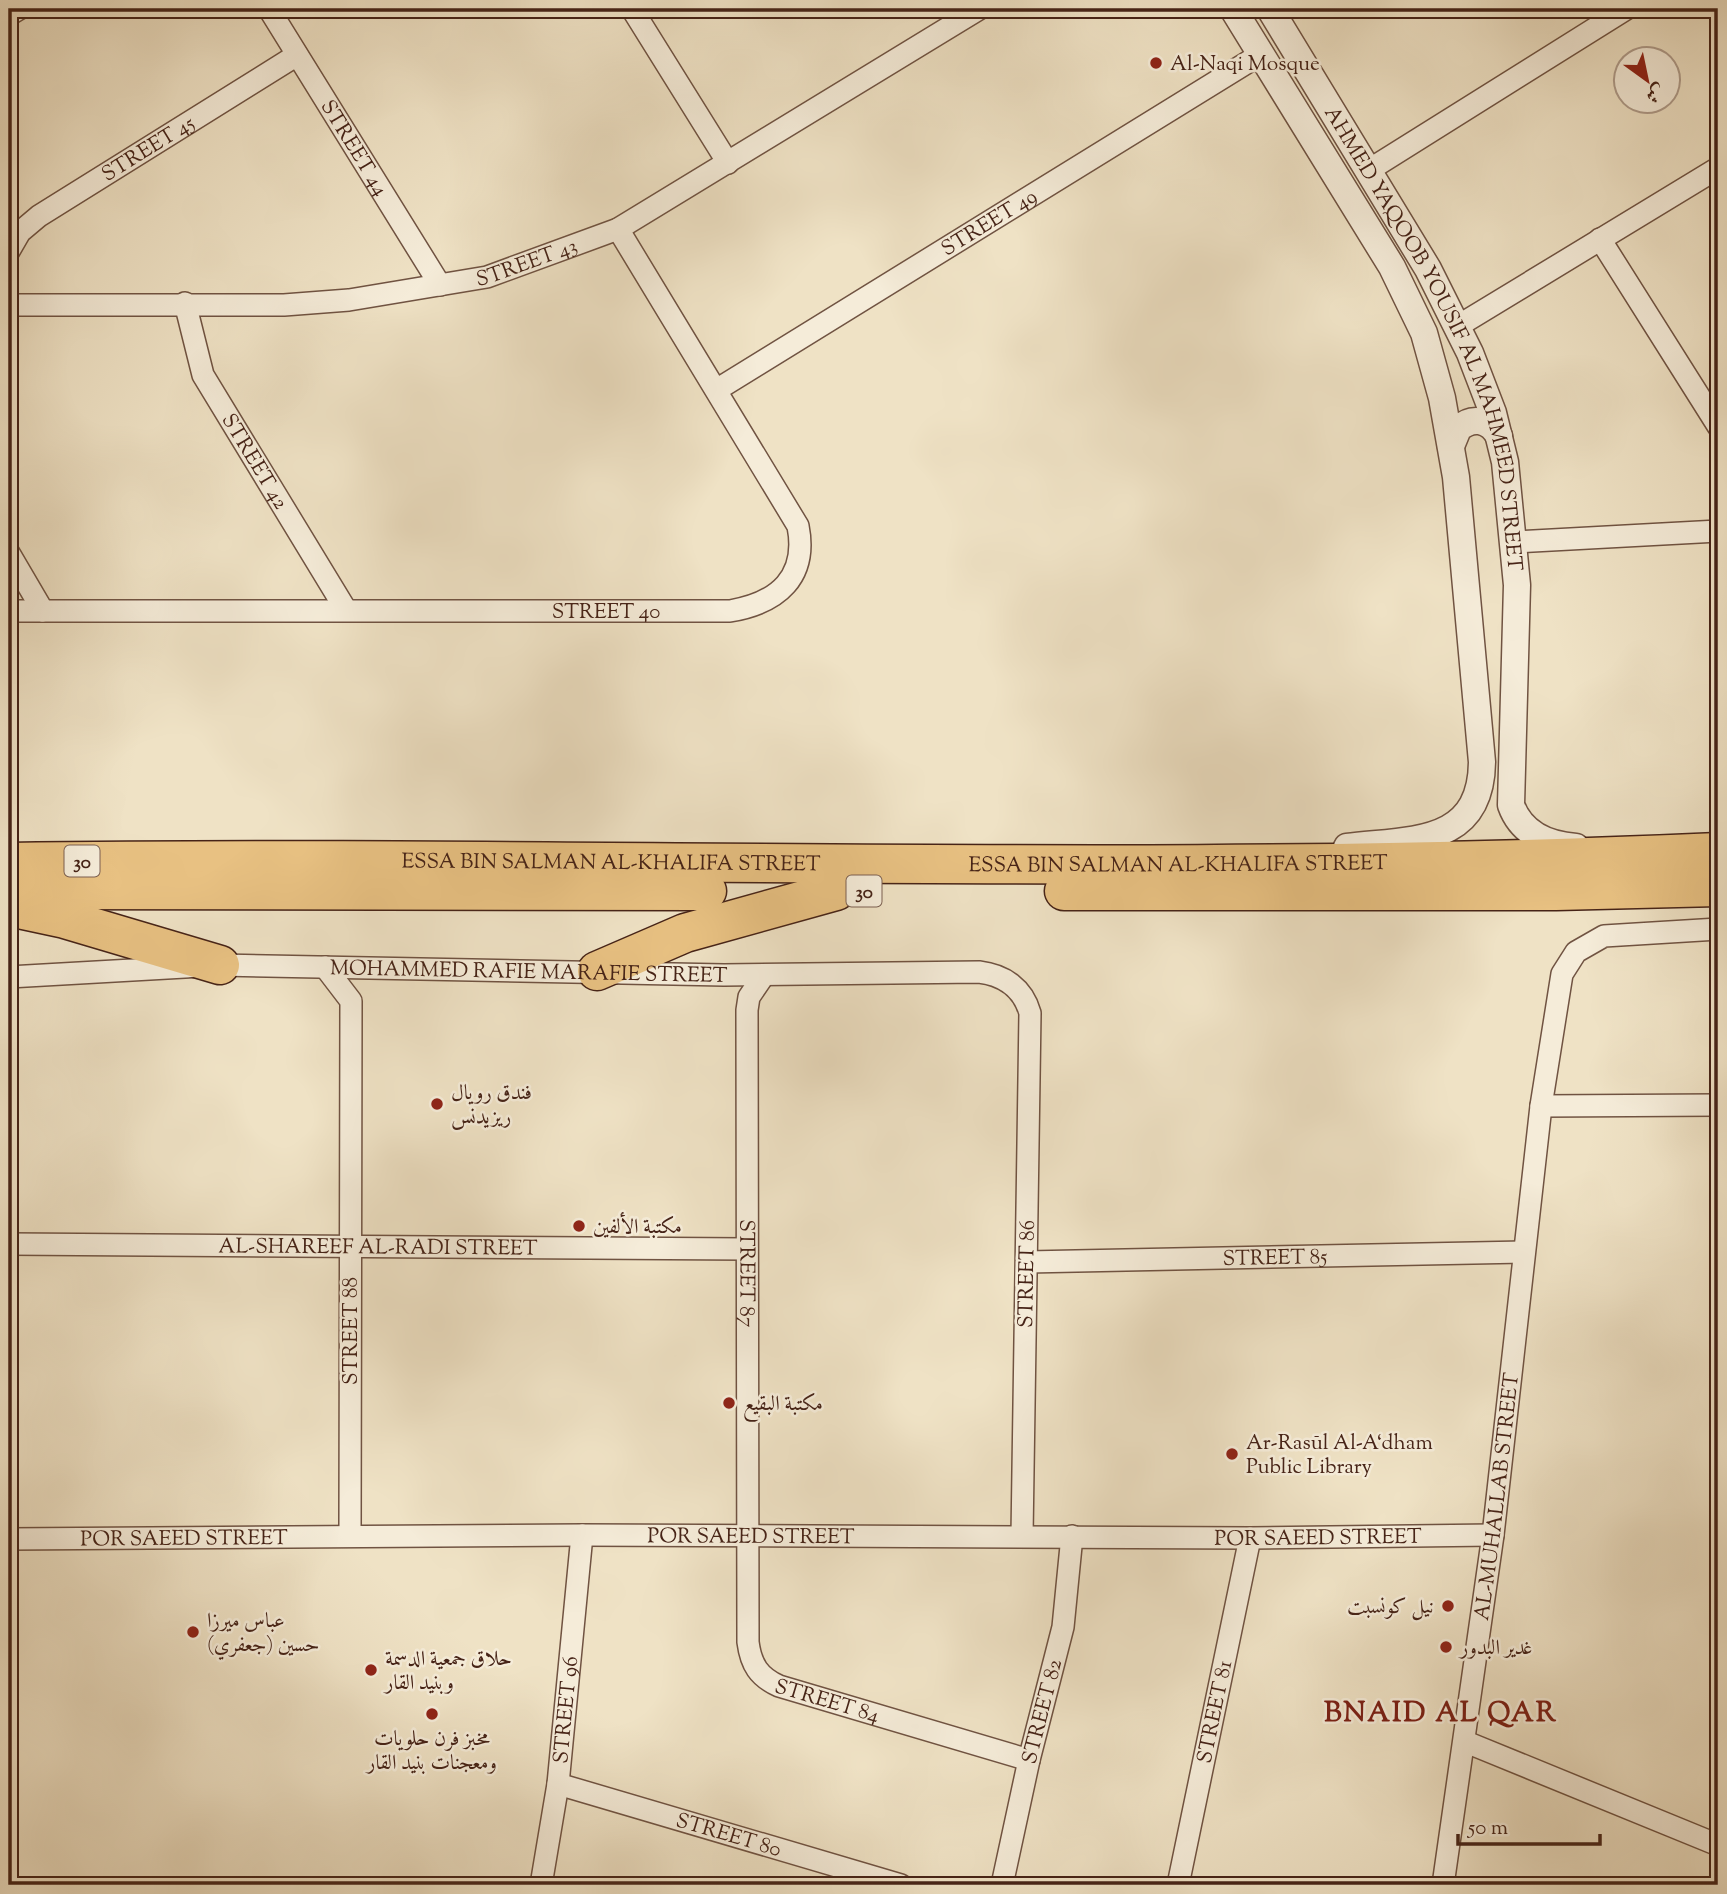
<svg xmlns="http://www.w3.org/2000/svg" width="1727" height="1894" viewBox="0 0 1727 1894" font-family="'Sorts Mill Goudy',Amiri,serif">
	<style>
		.lines { fill: none; stroke-linecap: round; stroke-linejoin: round }
		.minor-casing { stroke: #705342; stroke-width: 24 }
		.tertiary-casing { stroke: #705342; stroke-width: 29 }
		.motorway-casing { stroke: #462317; stroke-width: 41 }
		.minor { stroke: #f5ecd9; stroke-width: 21 }
		.tertiary { stroke: #f5ecd9; stroke-width: 26 }
		.motorway { stroke: #e8c182; stroke-width: 38 }
		.poi-dot { fill: #8f2418; stroke: #f5ecd9; stroke-width: 2.5 }
		.labels { text-anchor: middle; stroke-width: 5; stroke-linejoin: round; paint-order: stroke }
		.shield { fill: #f5ecd9; stroke: #7a5f51; stroke-width: 2 }
		.shield-label { font-size: 19px; font-weight: bold; fill: #462317 }
		.poi-label { font-size: 21px; fill: #462317; stroke: #f5ecd9; text-anchor: start }
		.street-label { font-size: 21px; fill: #462317; stroke: #f5ecd9 }
		.district-label { font-size: 28px; font-weight: bold; letter-spacing: 2px; fill: #7a1f14; stroke: #f5ecd9 }
	</style>
	<rect width="100%" height="100%" fill="#efe2c5"/>
	<filter id="stains"><feTurbulence type="fractalNoise" baseFrequency=".00286" numOctaves="4"/><feColorMatrix values="0 0 0 0 .2 0 0 0 0 .09 0 0 0 0 .02 0 0 0 .5 -.17"/></filter>
	<radialGradient id="worn" r=".72"><stop offset=".6" stop-color="#630" stop-opacity="0"/><stop offset="1" stop-color="#630" stop-opacity=".3"/></radialGradient>
	<g class="lines">
		<defs>
			<g id="minor">
				<path id="s1" d="M269 9 440 285"/>
				<polyline points="632,9 728,163"/>
				<polyline points="9,15 19,9"/>
				<polyline points="1369,170 1626,9"/>
				<polyline points="1600,239 1718,426"/>
				<path id="s2" d="M9 251 20 232 39 216 297 55"/>
				<path id="s3" d="M185 303 203 375 346 610"/>
				<path id="s4" d="M9 305H284L349 300 487 277 618 229 979 9"/>
				<polyline points="1458,326 1718,168"/>
				<path id="s5" d="M718 389 1261 54"/>
				<polyline points="1513,542 1718,531"/>
				<polyline points="9,553 43,611"/>
				<path id="s6" d="M9 611H730C778 603 808 577 798 526L618 229"/>
				<polyline points="325,967 351,1001 350,1536"/>
				<path id="s7" d="M764 975 749 997 747 1010 748 1642C751 1665 759 1677 779 1686L1029 1760"/>
				<path id="s8" d="M9 977 220 965 724 975 979 972C1004 975 1023 988 1030 1013L1022 1536"/>
				<polyline points="1541,1106 1718,1105"/>
				<path id="s9" d="M9 1244 747 1249"/>
				<path id="s10" d="M1027 1262 1524 1252"/>
				<path id="s11" d="M9 1539 582 1535 1250 1538 1493 1535"/>
				<polyline points="1466,1742 1718,1845"/>
				<path id="s12" d="M558 1784 901 1885"/>
				<path id="s13" d="M541 1885 558 1784 582 1535"/>
				<path id="s14" d="M1002 1885 1029 1760 1063 1627 1072 1536"/>
				<path id="s15" d="M1178 1885 1250 1538"/>
				<path id="s16" d="M1443 1885 1493 1535 1541 1106 1562 974 1576 952 1604 936 1718 929"/>
			</g>
			<g id="tertiary">
				<path d="M1233 9 1392 267 1424 333 1442 398 1456 477 1482 762C1481 846 1411 839 1347 847"/>
				<path id="s17" d="M1270 9 1428 269 1470 353 1493 413 1505 462 1517 585 1511 805C1521 833 1547 845 1576 847"/>
				<path d="M1451 446 1458 429C1472 416 1489 419 1499 436"/>
			</g>
			<g id="motorway">
				<path id="s18" d="M9 862C579 854 1149 878 1718 852"/>
				<polyline points="9,890 707,891"/>
				<polyline points="1064,891 1556,891 1718,887"/>
				<polyline points="9,907 65,919 220,965"/>
				<polyline points="597,971 685,933 836,891"/>
			</g>
		</defs>
		<!-- minor casing -->
		<use href="#minor" class="minor-casing"/>
		<!-- tertiary casing -->
		<use href="#tertiary" class="tertiary-casing"/>
		<!-- motorway casing -->
		<use href="#motorway" class="motorway-casing"/>
		<!-- minor -->
		<use href="#minor" class="minor"/>
		<!-- tertiary -->
		<use href="#tertiary" class="tertiary"/>
		<!-- motorway -->
		<use href="#motorway" class="motorway"/>
	</g>
	<!-- markers -->
	<g class="poi-dot">
		<circle cx="1156" cy="63" r="7"/>
		<circle cx="437" cy="1104" r="7"/>
		<circle cx="579" cy="1226" r="7"/>
		<circle cx="729" cy="1403" r="7"/>
		<circle cx="1232" cy="1454" r="7"/>
		<circle cx="1448" cy="1606" r="7"/>
		<circle cx="193" cy="1632" r="7"/>
		<circle cx="1446" cy="1647" r="7"/>
		<circle cx="371" cy="1670" r="7"/>
		<circle cx="432" cy="1714" r="7"/>
	</g>
	<g class="labels">
		<!-- shield labels -->
		<g class="shield">
			<rect x="64.5" y="845.5" width="35" height="31" rx="5"/>
			<rect x="846.5" y="875.5" width="35" height="31" rx="5"/>
		</g>
		<g class="shield-label">
			<text x="82" y="868">30</text>
			<text x="864" y="898">30</text>
		</g>
		<!-- poi labels -->
		<g class="poi-label">
			<text x="1170" y="70">Al-Naqi Mosque</text>
			<text x="451" y="1099">فندق رويال<tspan x="451" dy="24">ريزيدنس</tspan></text>
			<text x="593" y="1233">مكتبة الألفين</text>
			<text x="743" y="1410">مكتبة البقيع</text>
			<text x="1246" y="1449">Ar-Rasūl Al-A‘dham<tspan x="1246" dy="24">Public Library</tspan></text>
			<text x="1434" y="1613" text-anchor="end">نيل كونسبت</text>
			<text x="207" y="1627">عباس ميرزا<tspan x="207" dy="24">حسين (جعفري)</tspan></text>
			<text x="1460" y="1654">غدير البدور</text>
			<text x="385" y="1665">حلاق جمعية الدسمة<tspan x="385" dy="24">وبنيد القار</tspan></text>
			<text x="432" y="1745" text-anchor="middle">مخبز فرن حلويات<tspan x="432" dy="24">ومعجنات بنيد القار</tspan></text>
		</g>
		<!-- street labels -->
		<g class="street-label">
			<text dy="7" stroke="none"><textPath href="#s1" startOffset="163">STREET 44</textPath></text>
			<text dy="7" stroke="none"><textPath href="#s2" startOffset="175">STREET 45</textPath></text>
			<text dy="7" stroke="none"><textPath href="#s5" startOffset="318">STREET 49</textPath></text>
			<text dy="7" stroke="none"><textPath href="#s4" startOffset="522">STREET 43</textPath></text>
			<text dy="7" stroke="none"><textPath href="#s17" startOffset="369">AHMED YAQOOB YOUSIF AL MAHMEED STREET</textPath></text>
			<text dy="7" stroke="none"><textPath href="#s3" startOffset="175">STREET 42</textPath></text>
			<text dy="7" stroke="none"><textPath href="#s6" startOffset="597">STREET 40</textPath></text>
			<text dy="7" stroke="none"><textPath href="#s18" startOffset="1169">ESSA BIN SALMAN AL-KHALIFA STREET</textPath></text>
			<text dy="7" stroke="none"><textPath href="#s18" startOffset="602">ESSA BIN SALMAN AL-KHALIFA STREET</textPath></text>
			<text dy="7" stroke="none"><textPath href="#s8" startOffset="520">MOHAMMED RAFIE MARAFIE STREET</textPath></text>
			<text dy="7" stroke="none"><textPath href="#s9" startOffset="369">AL-SHAREEF AL-RADI STREET</textPath></text>
			<text dy="7" stroke="none"><textPath href="#s10" startOffset="248">STREET 85</textPath></text>
			<text dy="7" stroke="none"><textPath href="#s7" startOffset="303">STREET 87</textPath></text>
			<text transform="translate(1026 1274) rotate(-89)" y="7">STREET 86</text>
			<text transform="translate(350 1331) rotate(-90)" y="7">STREET 88</text>
			<text dy="7" stroke="none"><textPath href="#s16" startOffset="392">AL-MUHALLAB STREET</textPath></text>
			<text dy="7" stroke="none"><textPath href="#s11" startOffset="742">POR SAEED STREET</textPath></text>
			<text dy="7" stroke="none"><textPath href="#s11" startOffset="175">POR SAEED STREET</textPath></text>
			<text dy="7" stroke="none"><textPath href="#s11" startOffset="1309">POR SAEED STREET</textPath></text>
			<text dy="7" stroke="none"><textPath href="#s7" startOffset="779">STREET 84</textPath></text>
			<text dy="7" stroke="none"><textPath href="#s13" startOffset="177">STREET 96</textPath></text>
			<text dy="7" stroke="none"><textPath href="#s14" startOffset="178">STREET 82</textPath></text>
			<text dy="7" stroke="none"><textPath href="#s15" startOffset="177">STREET 81</textPath></text>
			<text dy="7" stroke="none"><textPath href="#s12" startOffset="178">STREET 80</textPath></text>
		</g>
		<!-- district labels -->
		<g class="district-label">
			<text x="1441" y="1721">BNAID AL QAR</text>
		</g>
	</g>
	<!-- margin -->
	<rect width="1727" height="1894" fill="none" stroke="#efe2c5" stroke-width="35"/>
	<rect x="10" y="10" width="1706" height="1873" fill="none" stroke="#462317" stroke-width="3.5"/>
	<rect x="18" y="18" width="1692" height="1859" fill="none" stroke="#462317" stroke-width="2"/>
	<!-- north arrow -->
	<g transform="translate(1647 80) rotate(147)"><circle r="33" fill="#f5ecd9" stroke="#af9c8b" stroke-width="2"/>
	<path d="M0-5L12 26L0 18L-12 26Z" fill="#8f2418"/>
	<text y="-10" font-size="19" font-weight="bold" text-anchor="middle" fill="#462317">ش</text>
	</g>
	<!-- scale -->
	<path d="M1458 1834v10h142v-10" fill="none" stroke="#462317" stroke-width="3.5"/>
	<text x="1468" y="1834" font-size="21" fill="#462317" stroke="#f5ecd9" stroke-width="5" paint-order="stroke">50 m</text>
	<rect width="100%" height="100%" filter="url(#stains)"/>
	<rect width="100%" height="100%" fill="url(#worn)"/>
</svg>
